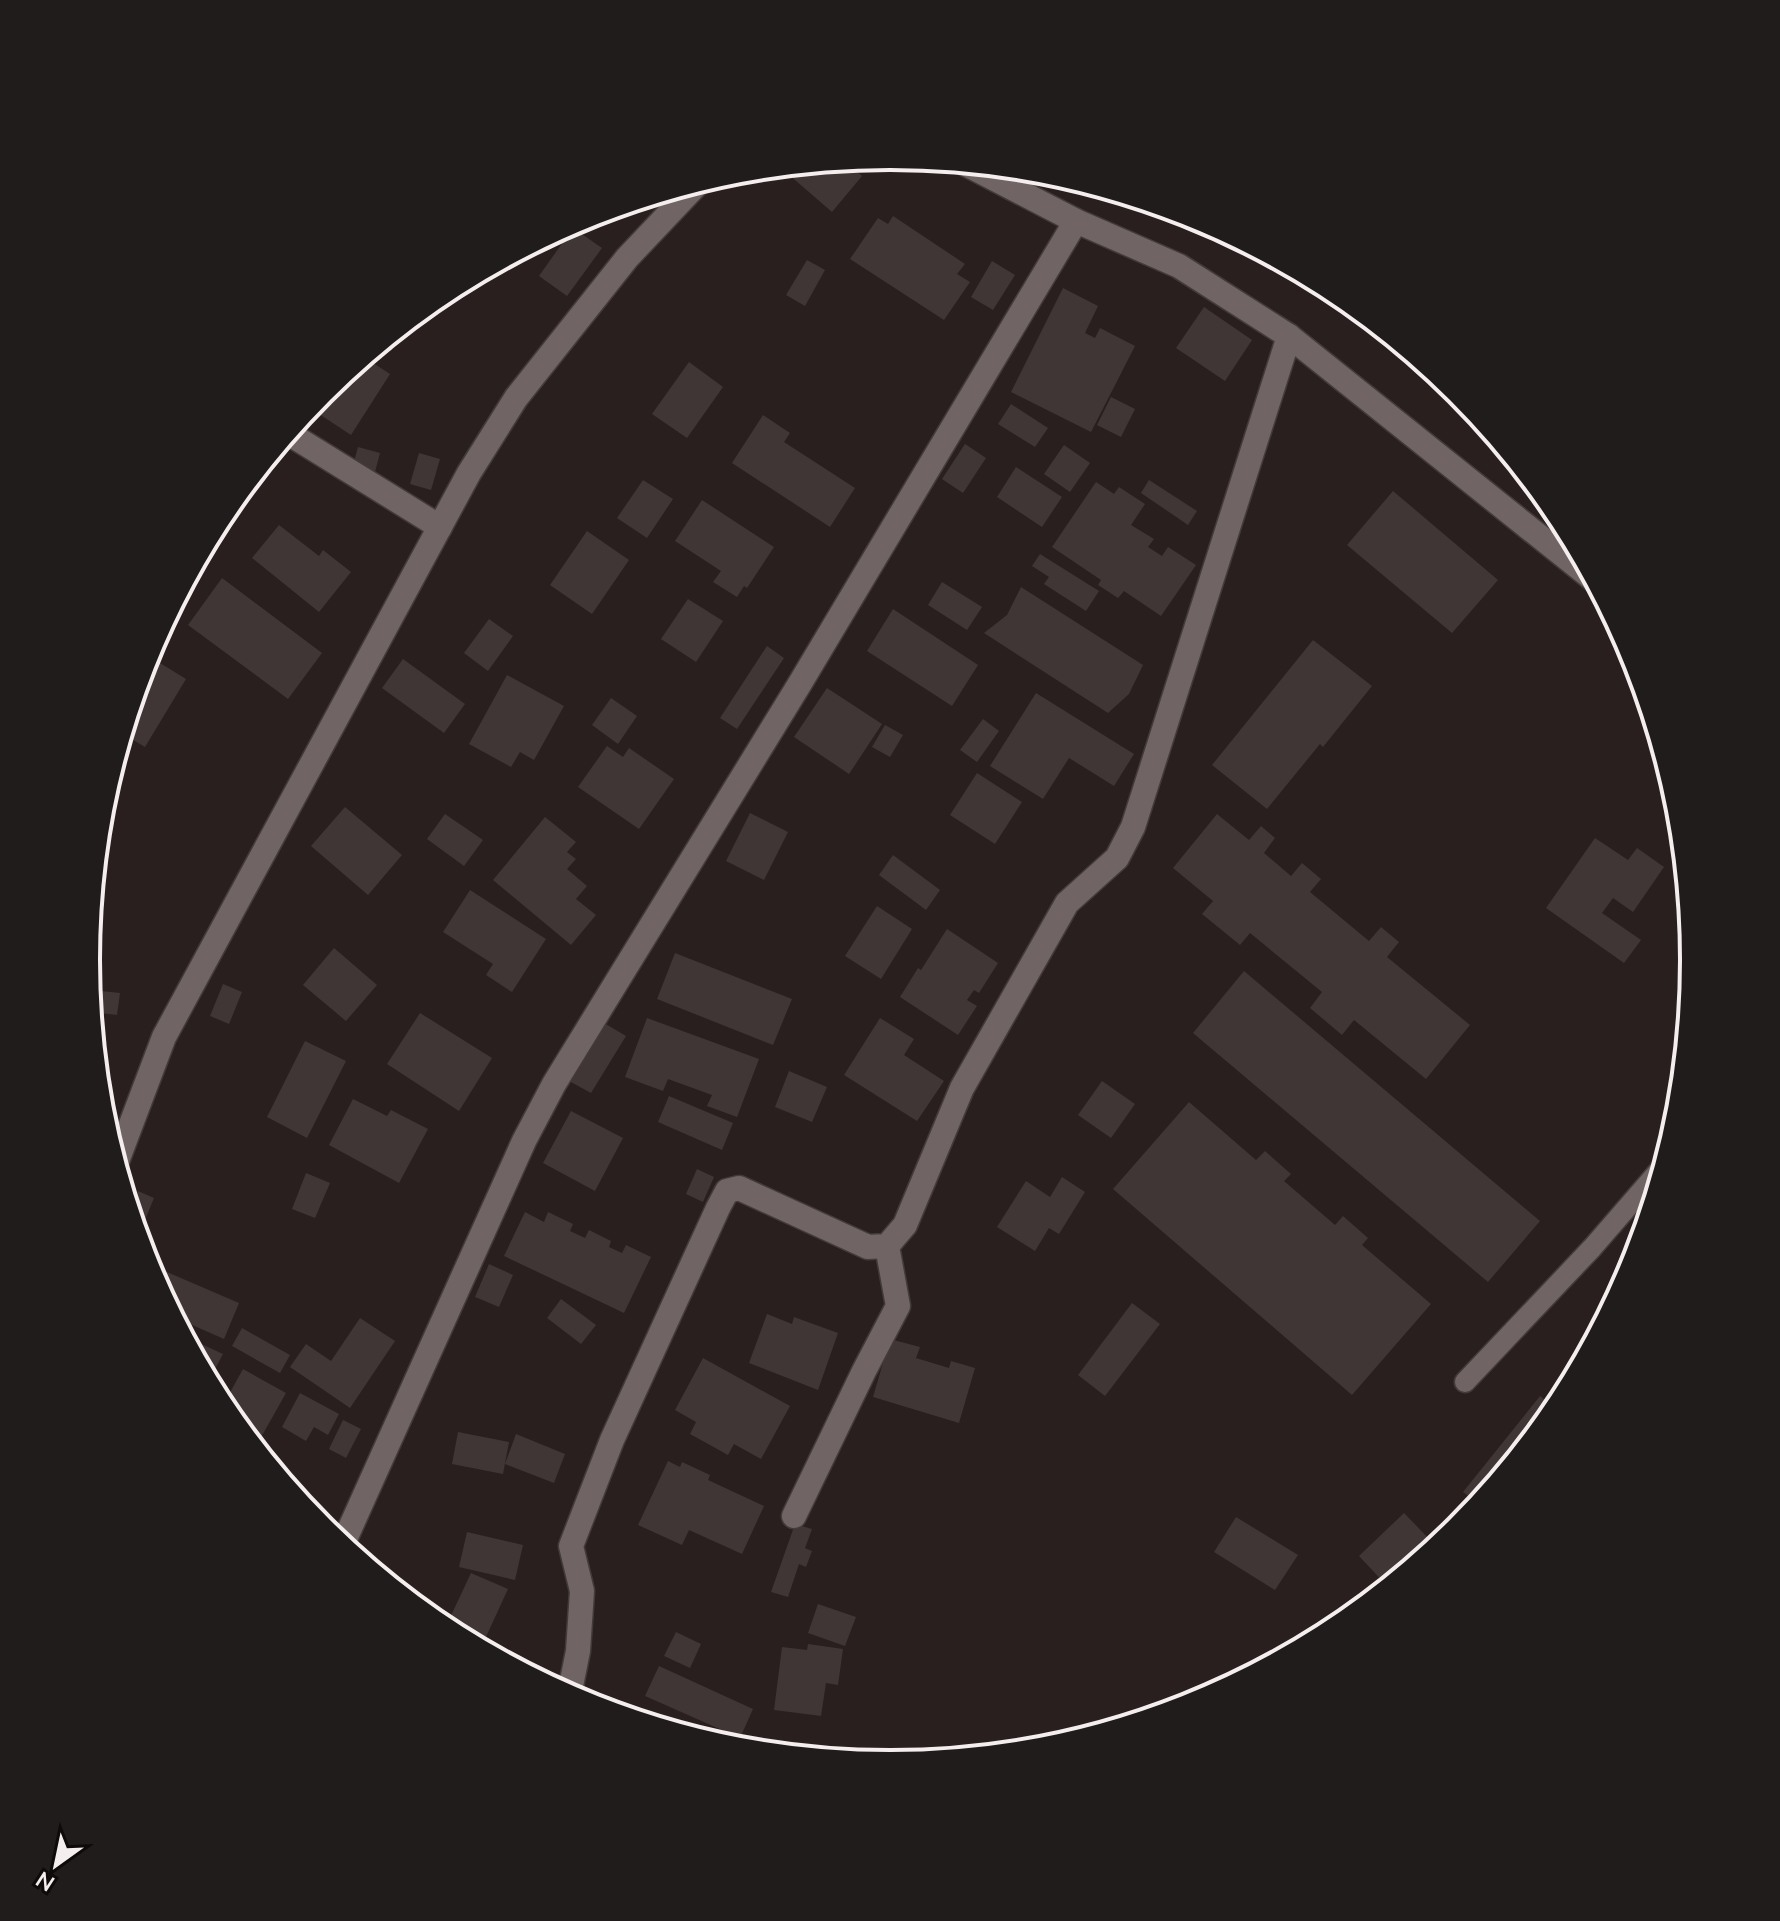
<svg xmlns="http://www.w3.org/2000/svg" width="1780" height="1921" viewBox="0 0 1780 1921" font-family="'Nunito Sans',sans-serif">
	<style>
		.building { fill: #403636 }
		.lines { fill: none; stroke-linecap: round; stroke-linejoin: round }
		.lane-casing { stroke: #433b3b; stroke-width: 23 }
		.street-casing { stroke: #433b3b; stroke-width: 27 }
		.lane { stroke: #706464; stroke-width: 20 }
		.street { stroke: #706464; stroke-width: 24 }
		.rim { fill: none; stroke: #f5eeee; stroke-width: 4 }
	</style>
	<rect width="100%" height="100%" fill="#291f1f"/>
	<!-- building -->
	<g class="building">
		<polygon points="845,161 862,176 832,212 780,167"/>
		<polygon points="893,216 965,264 957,274 970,282 944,320 850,259 878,218 888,224"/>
		<polygon points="573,228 602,248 567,296 539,276"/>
		<polygon points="807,260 825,270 805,306 786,295"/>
		<polygon points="992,261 1015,275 993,310 971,297"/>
		<polygon points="1063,288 1098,306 1085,333 1095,338 1100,328 1135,346 1091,432 1011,392"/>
		<polygon points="1204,307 1252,340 1225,381 1176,348"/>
		<polygon points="414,316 391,351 381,344"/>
		<polygon points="1414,356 1459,392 1470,406 1467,409 1407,364"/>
		<polygon points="364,357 390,374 351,435 313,410 326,388"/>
		<polygon points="689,362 723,387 687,438 652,414"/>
		<polygon points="1111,397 1135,409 1121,437 1097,425"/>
		<polygon points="1011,404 1048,428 1035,447 998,424"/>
		<polygon points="763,415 790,433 784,442 855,488 830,527 732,463"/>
		<polygon points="965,444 986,458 963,493 942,479"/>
		<polygon points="1064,445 1090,463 1070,492 1044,474"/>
		<polygon points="358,447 380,453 375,472 353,465"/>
		<polygon points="419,453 440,459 431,490 410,484"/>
		<polygon points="1016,467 1062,497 1042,527 997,497"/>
		<polygon points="643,480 673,499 647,538 617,518"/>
		<polygon points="1149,480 1197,511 1188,525 1141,493"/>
		<polygon points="1096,482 1114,494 1119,487 1145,504 1131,525 1154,539 1148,547 1162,556 1168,547 1196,565 1161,616 1124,591 1118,598 1098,585 1101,580 1052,547"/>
		<polygon points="1393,491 1498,580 1452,633 1347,545"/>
		<polygon points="702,500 774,547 747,588 744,586 737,597 713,582 721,571 675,541"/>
		<polygon points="279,525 319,556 323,550 351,572 319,612 252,558"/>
		<polygon points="587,531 629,560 592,614 550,585"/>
		<polygon points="1040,554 1099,591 1086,611 1044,584 1049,577 1032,566"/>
		<polygon points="222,578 322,653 288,699 188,625"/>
		<polygon points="942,582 982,607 967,630 928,605"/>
		<polygon points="1021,587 1143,665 1129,694 1108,713 984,633 1007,615"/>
		<polygon points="688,599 723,621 696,662 661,639"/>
		<polygon points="893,609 978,665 952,706 867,651"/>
		<polygon points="489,619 513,636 488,671 464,653"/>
		<polygon points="1313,640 1372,686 1323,747 1320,744 1267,809 1212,765"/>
		<polygon points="767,646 784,658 737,729 720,718"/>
		<polygon points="147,655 186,679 145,747 123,734"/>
		<polygon points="403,659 465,704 444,733 382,688"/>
		<polygon points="507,675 564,706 534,760 520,752 511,767 469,744"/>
		<polygon points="827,688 882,724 849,774 794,737"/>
		<polygon points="1036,693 1134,754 1114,786 1069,758 1043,799 990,766"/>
		<polygon points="611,698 637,716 618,744 592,725"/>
		<polygon points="983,719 999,731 977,762 960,750"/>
		<polygon points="885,725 903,735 890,757 872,747"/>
		<polygon points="607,746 623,757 629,748 674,779 639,829 578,787"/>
		<polygon points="977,773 1022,802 995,844 950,815"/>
		<polygon points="345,807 402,855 368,895 311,846"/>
		<polygon points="750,813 788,832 764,880 726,861"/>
		<polygon points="445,814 483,840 464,866 427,839"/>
		<polygon points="1217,814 1249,840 1261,826 1275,838 1264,853 1291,876 1302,863 1321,879 1310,892 1369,941 1381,927 1399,942 1387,957 1470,1025 1426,1079 1354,1020 1342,1035 1310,1008 1322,992 1250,933 1240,945 1202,914 1213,901 1173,868"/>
		<polygon points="545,817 576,842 567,852 576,859 567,869 587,886 576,899 596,915 571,945 493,880"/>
		<polygon points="1595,838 1628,860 1637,848 1664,867 1633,912 1613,898 1602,913 1641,940 1624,963 1546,908"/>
		<polygon points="893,855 940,890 926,910 879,875"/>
		<polygon points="470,890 546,939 512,992 486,975 493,964 443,932"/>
		<polygon points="877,906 912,929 881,979 845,956"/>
		<polygon points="947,929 998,963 979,993 974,990 967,1000 977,1006 958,1035 900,997 918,968 921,970"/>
		<polygon points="334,948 377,985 346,1021 303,985"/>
		<polygon points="675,953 792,999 773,1045 657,999"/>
		<polygon points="1244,971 1540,1221 1488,1282 1193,1033"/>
		<polygon points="223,984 242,992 229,1024 210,1016"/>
		<polygon points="92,990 120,993 117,1015 91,1012"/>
		<polygon points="420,1013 492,1058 459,1111 387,1064"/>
		<polygon points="647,1018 759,1059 737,1117 707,1106 712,1095 668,1079 663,1091 625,1077"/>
		<polygon points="880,1018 914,1039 904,1055 944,1081 917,1121 844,1075"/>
		<polygon points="604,1023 626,1036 591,1093 569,1081"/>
		<polygon points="305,1041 346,1061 307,1138 267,1117"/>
		<polygon points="789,1071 827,1087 812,1122 775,1107"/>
		<polygon points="1102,1081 1135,1104 1111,1138 1078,1115"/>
		<polygon points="669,1096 733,1123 722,1150 658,1122"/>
		<polygon points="353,1099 387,1116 391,1110 428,1129 399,1183 329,1145"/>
		<polygon points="1189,1102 1256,1160 1265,1151 1291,1174 1284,1181 1335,1225 1343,1216 1368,1238 1362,1245 1431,1304 1352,1395 1113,1189"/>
		<polygon points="571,1111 623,1138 595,1191 543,1163"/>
		<polygon points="697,1169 714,1177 703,1202 686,1194"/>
		<polygon points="306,1173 330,1183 315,1218 292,1209"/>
		<polygon points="1062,1177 1085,1192 1059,1234 1049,1228 1035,1251 997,1227 1026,1181 1050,1197"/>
		<polygon points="138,1191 154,1198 138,1237 130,1211"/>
		<polygon points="525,1212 544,1222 548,1212 573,1224 570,1231 585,1238 589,1230 611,1241 609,1247 622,1253 626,1245 651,1257 624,1313 504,1256"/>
		<polygon points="146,1263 239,1303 224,1339 174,1317"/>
		<polygon points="489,1264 513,1275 499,1307 475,1297"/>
		<polygon points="561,1299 596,1325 581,1344 547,1318"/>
		<polygon points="1132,1303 1160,1324 1105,1396 1078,1375"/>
		<polygon points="767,1314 792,1324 794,1317 838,1333 818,1390 749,1363"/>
		<polygon points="360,1318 395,1341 350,1408 290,1367 306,1344 331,1361"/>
		<polygon points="242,1328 290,1355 280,1373 232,1346"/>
		<polygon points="184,1336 223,1354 208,1382"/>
		<polygon points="890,1339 920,1347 916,1358 949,1368 951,1361 975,1368 959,1423 873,1397"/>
		<polygon points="703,1358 790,1406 761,1459 734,1444 728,1455 690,1434 696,1422 675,1410"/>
		<polygon points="243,1369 286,1393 255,1448 222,1407"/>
		<polygon points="300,1393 339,1414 328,1435 314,1427 306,1441 282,1427"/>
		<polygon points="1540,1396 1557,1409 1479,1504 1463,1492"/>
		<polygon points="343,1420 361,1429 346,1458 329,1449"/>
		<polygon points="458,1432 509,1442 503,1474 452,1464"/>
		<polygon points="516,1434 565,1454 554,1483 505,1464"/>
		<polygon points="668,1461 680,1467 682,1462 710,1475 708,1480 764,1506 742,1554 689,1530 682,1545 638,1525"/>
		<polygon points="1404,1513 1437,1547 1388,1587 1359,1556"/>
		<polygon points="1236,1517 1298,1555 1275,1590 1214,1552"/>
		<polygon points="795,1524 812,1529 805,1548 812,1551 806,1567 799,1564 788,1597 771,1592"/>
		<polygon points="467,1532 523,1545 515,1580 459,1567"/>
		<polygon points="471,1573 508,1589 485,1639 448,1622"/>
		<polygon points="818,1604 856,1617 845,1646 808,1633"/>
		<polygon points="676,1632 701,1644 690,1668 664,1656"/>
		<polygon points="808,1644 843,1649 838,1685 826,1683 821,1716 774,1710 782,1647 807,1650"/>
		<polygon points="659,1666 753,1709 740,1738 645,1696"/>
		<polygon points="746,1741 770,1743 769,1753 745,1750"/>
	</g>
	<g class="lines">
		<defs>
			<polyline id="lane" points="1465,1382 1592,1248 1664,1165"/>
			<g id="street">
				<polyline points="966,164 1076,221 1179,266 1289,336 1594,580"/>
				<polyline points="288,433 440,527"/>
				<polyline points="116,1164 164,1037 469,473 516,398 627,258 699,182"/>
				<polyline points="794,1516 864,1371 898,1306 887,1246"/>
				<polyline points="342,1546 524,1141 554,1084 799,685 1076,221"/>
				<polyline points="569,1696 578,1651 582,1591 571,1546 612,1440 718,1208 727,1191 739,1188 868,1247 887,1246 905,1225 962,1088 1067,903 1117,858 1133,827 1289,336"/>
			</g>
		</defs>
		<!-- lane casing -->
		<use href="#lane" class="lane-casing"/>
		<!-- street casing -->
		<use href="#street" class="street-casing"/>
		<!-- lane -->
		<use href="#lane" class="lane"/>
		<!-- street -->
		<use href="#street" class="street"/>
	</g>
	<!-- crop -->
	<path d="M0 0H1780V1921H0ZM100 960a790 790 0 1 1 1580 0a790 790 0 1 1-1580 0Z" fill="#211c1c" fill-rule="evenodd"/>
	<path class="rim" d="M100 960a790 790 0 1 1 1580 0a790 790 0 1 1-1580 0Z"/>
	<!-- north arrow -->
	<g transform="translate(56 1865) rotate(213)" stroke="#0f0a0a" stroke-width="6" paint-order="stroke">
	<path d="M0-6L14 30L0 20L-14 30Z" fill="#f5eeee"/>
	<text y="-12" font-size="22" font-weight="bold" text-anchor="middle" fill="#f5eeee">N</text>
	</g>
</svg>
